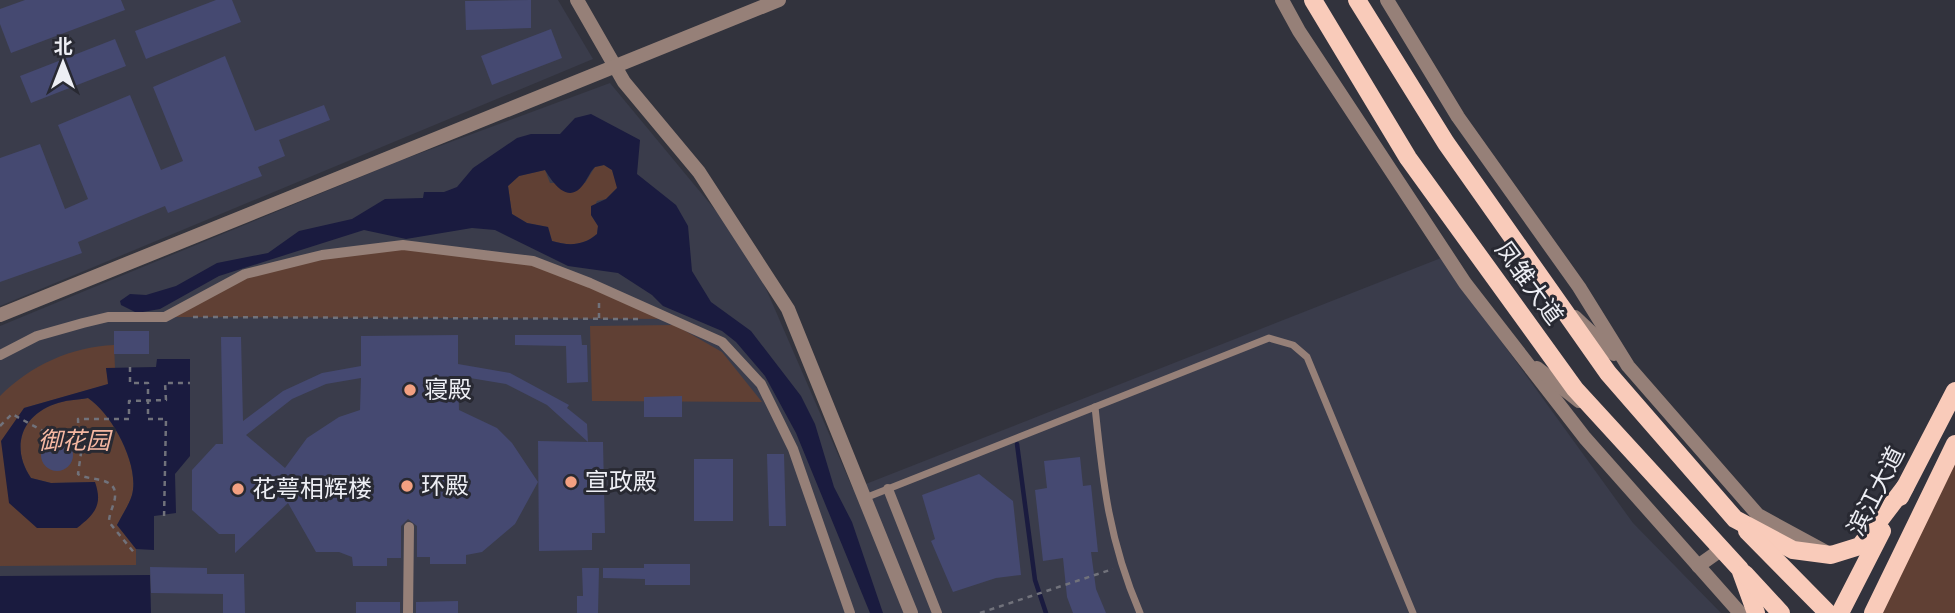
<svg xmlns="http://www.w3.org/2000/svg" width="1955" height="613" viewBox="0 0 1955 613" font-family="'PT Serif','Noto Sans SC',serif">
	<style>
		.built { fill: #3a3c4b }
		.green { fill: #604034 }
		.water { fill: #1a1b3f; fill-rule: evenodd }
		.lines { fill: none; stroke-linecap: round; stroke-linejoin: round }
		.stream { stroke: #1a1b3f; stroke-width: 4.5 }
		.building { fill: #454971; fill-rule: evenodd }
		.path { stroke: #71727b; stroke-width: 2.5; stroke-dasharray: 5 5; stroke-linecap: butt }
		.service { stroke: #968078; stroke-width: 7 }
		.pedestrian { stroke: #968078; stroke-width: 10 }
		.minor { stroke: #968078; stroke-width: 14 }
		.tertiary { stroke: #968078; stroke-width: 14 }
		.primary { stroke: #f9cbba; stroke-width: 18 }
		.poi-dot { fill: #f3a081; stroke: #282932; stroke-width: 2.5 }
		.labels { text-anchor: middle; stroke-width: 6; stroke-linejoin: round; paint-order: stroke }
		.street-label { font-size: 24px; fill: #edeef4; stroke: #282932 }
		.poi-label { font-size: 24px; fill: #edeef4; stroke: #282932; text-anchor: start }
		.park-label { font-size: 24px; font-style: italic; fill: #f6b8a2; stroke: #282932 }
	</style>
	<rect width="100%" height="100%" fill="#32333d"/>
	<!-- built -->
	<g class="built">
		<polygon points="0,0 558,0 593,59 0,306"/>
		<polygon points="610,83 750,252 853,489 1441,258 1633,523 1721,613 0,613 0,326 399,161"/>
	</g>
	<!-- green -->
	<g class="green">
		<path d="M604 165 612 170 618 187 606 199 597 201 591 215 598 226 597 234C583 246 569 246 552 241L548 227 527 223 512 214 508 186 519 176 545 170 550 183H585L595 167Z"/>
		<polygon points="403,245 533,261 671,319 165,317 245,274"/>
		<polygon points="675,325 722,352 762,402 592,401 590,326"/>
		<path d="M114 345 115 368H106L109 384 24 408 9 503 95 482 51 483 31 478C11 449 20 416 55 404 65 400 77 400 88 398 112 414 140 465 132 495 129 505 122 515 117 525L136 549V565L0 566V396C31 365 71 347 114 345Z"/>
		<polygon points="1955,444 1955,613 1873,613"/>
	</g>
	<!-- water -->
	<g class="water">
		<path d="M591 114 640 140 637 174 676 205 688 226 692 271 711 302 751 331 801 396 815 424 834 487 852 522 883 613H870L796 433 765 376 736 342 722 331 663 306 652 295 618 273 568 266 495 230 472 228 406 239 364 230 219 276 160 309 137 313 121 305 120 301 130 294 146 295 176 286 217 263 268 253 299 231 352 219 385 199 423 198 424 192H444L457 187 473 168 517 138 531 134H560L575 118ZM604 165 612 170 617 188 606 199 591 206V215L598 226 597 234C583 246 569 246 552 241L548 227 527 223 512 214 508 186 519 176 545 170C553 183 569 207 585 182 589 176 590 172 595 167Z"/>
		<path d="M157 359H190V456L175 474 176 513 154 516V550L136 549 117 525C122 515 129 505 132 495 140 465 112 414 88 398 77 400 65 400 55 404 20 416 11 449 31 478L51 483 95 482C103 505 95 514 77 528H37L9 503 1 441 24 408 108 384 106 368 156 367Z"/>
		<polygon points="150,575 151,613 0,613 0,576"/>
	</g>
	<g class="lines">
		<!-- stream -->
		<polyline class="stream" points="1017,444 1035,580 1046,613"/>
	</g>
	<!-- building -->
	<g class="building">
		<polygon points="25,0 121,0 125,10 11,53 0,24 0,9"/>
		<polygon points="216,0 232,0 241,22 146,59 135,31"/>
		<polygon points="531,0 531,28 466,30 465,1"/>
		<polygon points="551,29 562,58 492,85 481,56"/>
		<polygon points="115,39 126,66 31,103 20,76"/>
		<polygon points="225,56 255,131 324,105 330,120 279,140 285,156 258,167 262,176 168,213 165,206 78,242 82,253 0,282 0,158 40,144 65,209 88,199 58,125 130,95 161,170 183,161 153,87"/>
		<rect x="114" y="331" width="35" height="23"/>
		<path d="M458 335V364L510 373 569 405 567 408 587 424 588 442H603L605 533H592V550L539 551 538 441 588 442 547 405 506 384 458 376 459 410 497 428 512 443 538 482 515 524 482 552 466 555V564H430V557H417V526L408 519 401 526V558H387V566H353L352 557 339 552H316L288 503 235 553V534H219L192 510V470L216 444H223L221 337H241L243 421 283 391 322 373 361 366V336ZM361 378 360 410 339 417 307 438 285 468 246 435 292 399 326 384Z"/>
		<polygon points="515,335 581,335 582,345 587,345 588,382 567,383 566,346 515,345"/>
		<polygon points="682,396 682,417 644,417 644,397"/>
		<circle cx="57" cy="455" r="16"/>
		<polygon points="767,454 784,454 786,526 769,526"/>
		<polygon points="1080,457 1083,486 1091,485 1098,552 1091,552 1096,589 1106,613 1073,613 1067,597 1063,558 1043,561 1035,490 1047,488 1044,461"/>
		<rect x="694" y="459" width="39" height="62"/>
		<polygon points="979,474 1013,501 1021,575 996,578 953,592 931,541 935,539 922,495"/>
		<polygon points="644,564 690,564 690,585 645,585 645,579 603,578 603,568 644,568"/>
		<polygon points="150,567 207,568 207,574 244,574 245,613 223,613 223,594 151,593"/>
		<polygon points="582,568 599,568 598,613 577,613 577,596 583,596"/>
		<polygon points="458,601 458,613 416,613 416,602"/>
		<rect x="356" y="602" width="44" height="11"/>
	</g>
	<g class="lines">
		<!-- path -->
		<g class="path">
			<polyline points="193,317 638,319"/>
			<polyline points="599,318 599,300"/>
			<polyline points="130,367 130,383 148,383 148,419 166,419 164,519"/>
			<path d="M0 426 12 414 54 437H73L81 453 78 474C87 481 115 476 115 494 116 502 109 512 109 522L136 555"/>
			<polyline points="79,443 78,419 129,419 129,401 166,400 165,383 190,383"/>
			<polyline points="980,613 1113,569"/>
		</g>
		<!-- service -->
		<g class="service">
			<path d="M1095 407C1103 484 1109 541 1140 613"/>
			<polyline points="865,498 1269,338 1293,345 1307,357 1413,613"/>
		</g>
		<!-- pedestrian -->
		<g class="pedestrian">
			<polyline points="0,355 37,336 83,323 108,317 165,317 245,274 322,255 403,245 533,261 590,283 722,342 761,384 793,449 850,613"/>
			<polyline points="888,489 937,613"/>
			<polyline points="408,613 409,527"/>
		</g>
		<!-- minor -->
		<g class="minor">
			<polyline points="577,0 624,82 699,172 788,309 911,613"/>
			<polyline points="0,315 779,0"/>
		</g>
		<!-- tertiary -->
		<g class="tertiary">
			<polyline points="1282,0 1299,31 1465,283 1585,438 1740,613"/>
			<polyline points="1387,0 1458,117 1579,287 1628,366 1758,515 1824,551"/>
			<polyline points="1575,317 1614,354"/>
			<polyline points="1537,368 1579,401"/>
			<polyline points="1698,566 1722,549"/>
		</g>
		<!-- primary -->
		<g class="primary">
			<polyline points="1313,0 1408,158 1575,389 1740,569 1756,613"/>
			<polyline points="1357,0 1446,143 1608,373 1735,519 1793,550 1831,555 1860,546 1905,487"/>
			<polyline points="1900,497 1955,391"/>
			<polyline points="1747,531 1828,613"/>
			<polyline points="1745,574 1781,613"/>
			<polyline points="1840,613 1882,531"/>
			<polyline points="1873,613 1955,444"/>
		</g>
	</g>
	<!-- markers -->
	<g class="poi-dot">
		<circle cx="410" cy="390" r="7"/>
		<circle cx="571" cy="482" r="7"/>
		<circle cx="407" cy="486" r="7"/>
		<circle cx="238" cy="489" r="7"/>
	</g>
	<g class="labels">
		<!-- street labels -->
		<g class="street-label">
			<text transform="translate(1529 283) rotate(54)" y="8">凤雏大道</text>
			<text transform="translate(1876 491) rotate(-63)" y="8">滨江大道</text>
		</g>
		<!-- poi labels -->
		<g class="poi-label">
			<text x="424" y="398">寝殿</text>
			<text x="585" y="490">宣政殿</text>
			<text x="421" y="494">环殿</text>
			<text x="252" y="497">花萼相辉楼</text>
		</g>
		<!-- park labels -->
		<g class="park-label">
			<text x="74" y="449">御花园</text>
		</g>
	</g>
	<!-- north arrow -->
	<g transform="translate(63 63)" stroke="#282932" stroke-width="5" paint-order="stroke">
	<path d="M0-5L12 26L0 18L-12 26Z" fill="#edeef4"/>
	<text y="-10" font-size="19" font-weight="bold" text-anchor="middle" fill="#edeef4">北</text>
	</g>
</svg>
